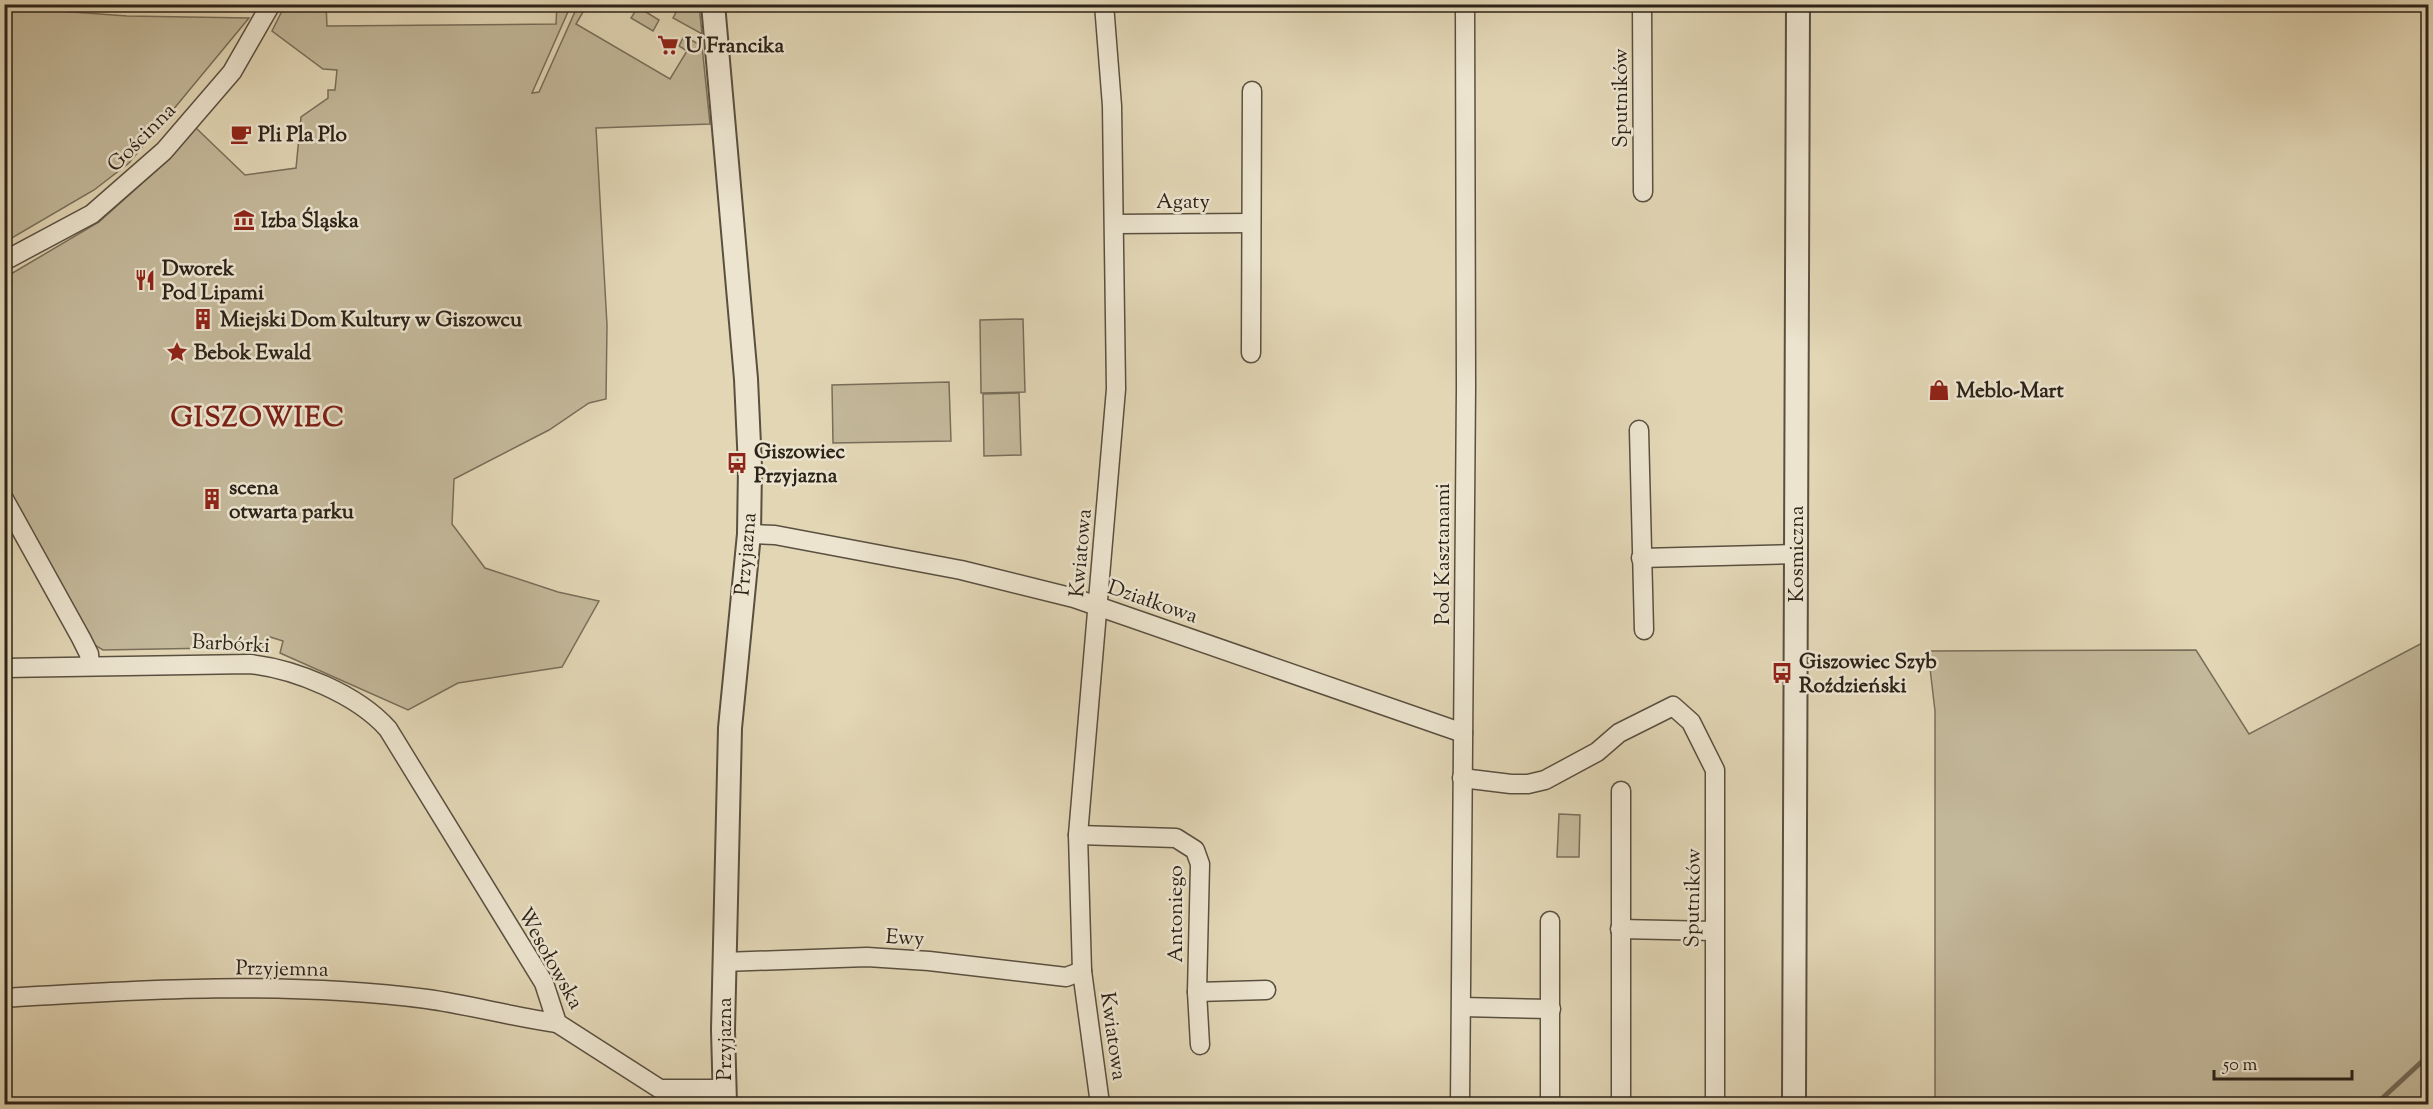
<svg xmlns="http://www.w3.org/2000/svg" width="2433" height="1109" viewBox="0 0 2433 1109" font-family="'Sorts Mill Goudy',serif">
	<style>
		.green { fill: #c3b89a; stroke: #786e5a; stroke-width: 1.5 }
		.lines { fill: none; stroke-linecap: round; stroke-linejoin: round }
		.stream { stroke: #746a57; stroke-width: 5 }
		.minor-casing { stroke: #5a5040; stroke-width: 21 }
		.tertiary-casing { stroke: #5a5040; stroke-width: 26 }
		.minor { stroke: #ece4cf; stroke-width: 18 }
		.tertiary { stroke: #ece4cf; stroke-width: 22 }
		.labels { text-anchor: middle; stroke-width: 5; stroke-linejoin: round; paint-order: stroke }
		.poi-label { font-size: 21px; font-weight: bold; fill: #2c2319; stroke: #ece4cf; text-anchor: start }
		.street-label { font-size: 21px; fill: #2c2319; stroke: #ece4cf }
		.district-label { font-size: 27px; font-weight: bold; letter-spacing: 1.5px; fill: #7a1f14; stroke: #ece4cf }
	</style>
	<rect width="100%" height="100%" fill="#e2d6b5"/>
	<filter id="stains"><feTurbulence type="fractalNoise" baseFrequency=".00333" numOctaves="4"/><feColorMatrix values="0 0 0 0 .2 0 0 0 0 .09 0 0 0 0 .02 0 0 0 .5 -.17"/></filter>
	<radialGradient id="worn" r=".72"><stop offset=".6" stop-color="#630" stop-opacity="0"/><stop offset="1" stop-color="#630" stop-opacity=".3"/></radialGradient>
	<!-- green -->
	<g class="green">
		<polygon points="285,5 326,5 327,26 556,24 557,5 571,5 532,93 539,92 578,5 587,5 576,24 670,79 687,51 679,46 684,36 702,46 710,124 596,128 607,325 606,399 589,403 549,430 454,479 452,524 485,568 558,592 599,601 562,667 458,683 408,710 280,653 283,641 270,637 265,647 103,650 93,644 5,484 4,278 99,222 169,159 196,128 245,175 296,168 301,117 328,98 328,90 335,90 337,70 323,69 272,31"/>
		<polygon points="680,5 699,5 702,34 673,18"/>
		<polygon points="4,7 127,16 249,18 129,163 94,190 5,242"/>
		<polygon points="638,7 659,20 653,31 631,18"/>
		<polygon points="1023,319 1025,392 981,393 980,320"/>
		<polygon points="949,382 951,441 833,443 832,385"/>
		<polygon points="1019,393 1021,455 984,456 983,394"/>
		<polygon points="2428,640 2428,1104 1935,1104 1935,711 1928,651 2196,650 2249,734"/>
		<polygon points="1559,814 1580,815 1579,857 1557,857"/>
	</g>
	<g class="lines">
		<!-- stream -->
		<polyline class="stream" points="2376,1104 2428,1056"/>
		<defs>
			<g id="minor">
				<polyline points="1642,4 1643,192"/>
				<polyline points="1115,224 1251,223"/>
				<polyline points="4,261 92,214 164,151 232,72 271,4"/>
				<polyline points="1251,353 1252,91"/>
				<polyline points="1639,430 1644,630"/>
				<polyline points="4,499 81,638 89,654 90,666"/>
				<polyline points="749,534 775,535 961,570 1074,598 1463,733"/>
				<polyline points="1641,558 1796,554"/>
				<path d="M4 668 250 664C295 669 357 694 388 729L544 983 557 1023 660 1089H723"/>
				<polyline points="1462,778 1511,784 1528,784 1545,780 1597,752 1619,733 1673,706 1691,722 1715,770 1715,1104"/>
				<polyline points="1078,835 1176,838 1195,850 1200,864 1197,992 1200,1045"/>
				<polyline points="1550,921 1550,1097"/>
				<polyline points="1620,929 1714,931"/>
				<polyline points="724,962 867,957 929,961 1066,977 1082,971"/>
				<polyline points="1197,992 1266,990"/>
				<path d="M4 998C145 989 287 981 427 999 470 1005 513 1017 557 1023"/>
				<polyline points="1462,1007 1551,1009"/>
				<polyline points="1100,1104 1082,971 1078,835 1116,389 1112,106 1104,4"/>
				<polyline points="1460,1104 1466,387 1465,4"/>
				<polyline points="1621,1104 1621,791"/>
			</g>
			<g id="tertiary">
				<polyline points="713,4 746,379 750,467 749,534 730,728 723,1030 725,1104"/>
				<polyline points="1794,1104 1798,4"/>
			</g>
		</defs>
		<!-- minor casing -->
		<use href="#minor" class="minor-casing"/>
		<!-- tertiary casing -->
		<use href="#tertiary" class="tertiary-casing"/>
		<!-- minor -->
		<use href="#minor" class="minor"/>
		<!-- tertiary -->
		<use href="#tertiary" class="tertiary"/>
	</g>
	<!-- icons -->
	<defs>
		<symbol id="supermarket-bare" viewBox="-9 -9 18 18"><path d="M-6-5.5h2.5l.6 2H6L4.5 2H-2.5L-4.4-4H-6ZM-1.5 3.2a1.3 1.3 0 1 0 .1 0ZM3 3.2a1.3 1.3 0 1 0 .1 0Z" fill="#8f2418" stroke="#ece4cf" stroke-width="2.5" paint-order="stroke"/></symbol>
		<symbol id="cafe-bare" viewBox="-9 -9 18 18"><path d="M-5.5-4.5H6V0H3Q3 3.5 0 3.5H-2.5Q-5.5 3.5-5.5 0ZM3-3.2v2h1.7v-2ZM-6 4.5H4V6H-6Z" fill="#8f2418" stroke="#ece4cf" stroke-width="2.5" paint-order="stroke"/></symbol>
		<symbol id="museum-bare" viewBox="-9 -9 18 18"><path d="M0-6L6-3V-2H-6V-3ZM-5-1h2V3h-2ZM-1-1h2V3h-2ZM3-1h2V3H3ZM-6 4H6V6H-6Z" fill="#8f2418" stroke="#ece4cf" stroke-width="2.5" paint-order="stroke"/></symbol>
		<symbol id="restaurant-bare" viewBox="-9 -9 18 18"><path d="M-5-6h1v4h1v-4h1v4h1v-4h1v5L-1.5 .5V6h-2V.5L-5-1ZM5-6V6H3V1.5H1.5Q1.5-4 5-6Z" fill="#8f2418" stroke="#ece4cf" stroke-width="2.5" paint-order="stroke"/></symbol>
		<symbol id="building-bare" viewBox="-9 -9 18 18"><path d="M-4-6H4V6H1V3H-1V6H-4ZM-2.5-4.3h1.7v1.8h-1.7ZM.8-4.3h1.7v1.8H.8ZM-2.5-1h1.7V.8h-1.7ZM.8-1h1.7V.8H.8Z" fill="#8f2418" stroke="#ece4cf" stroke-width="2.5" paint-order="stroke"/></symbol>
		<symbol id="sight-bare" viewBox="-9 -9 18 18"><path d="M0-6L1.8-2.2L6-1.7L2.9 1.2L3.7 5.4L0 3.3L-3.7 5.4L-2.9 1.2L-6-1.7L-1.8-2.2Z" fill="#8f2418" stroke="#ece4cf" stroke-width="2.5" paint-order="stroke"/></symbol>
		<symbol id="shop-bare" viewBox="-9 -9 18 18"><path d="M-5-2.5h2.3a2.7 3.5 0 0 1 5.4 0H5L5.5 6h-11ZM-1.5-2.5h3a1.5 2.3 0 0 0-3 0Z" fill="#8f2418" stroke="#ece4cf" stroke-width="2.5" paint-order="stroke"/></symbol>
		<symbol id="bus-bare" viewBox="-9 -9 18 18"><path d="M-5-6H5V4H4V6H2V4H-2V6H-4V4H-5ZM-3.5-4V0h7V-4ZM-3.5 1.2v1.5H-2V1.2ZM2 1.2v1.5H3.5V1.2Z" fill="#8f2418" stroke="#ece4cf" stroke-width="2.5" paint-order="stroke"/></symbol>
	</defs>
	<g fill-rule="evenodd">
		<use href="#supermarket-bare" x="653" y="30" width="30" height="30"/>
		<use href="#cafe-bare" x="226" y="119" width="30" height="30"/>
		<use href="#museum-bare" x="229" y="205" width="30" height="30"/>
		<use href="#restaurant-bare" x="130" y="265" width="30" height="30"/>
		<use href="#building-bare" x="188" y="304" width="30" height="30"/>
		<use href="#sight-bare" x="162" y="337" width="30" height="30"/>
		<use href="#shop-bare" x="1924" y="375" width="30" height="30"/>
		<use href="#bus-bare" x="722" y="448" width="30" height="30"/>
		<use href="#building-bare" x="197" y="484" width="30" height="30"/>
		<use href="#bus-bare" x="1767" y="658" width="30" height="30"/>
	</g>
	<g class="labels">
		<!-- poi labels -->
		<g class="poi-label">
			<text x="685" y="52">U Francika</text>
			<text x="258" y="141">Pli Pla Plo</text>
			<text x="261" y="227">Izba Śląska</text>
			<text x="162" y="275">Dworek<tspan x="162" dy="24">Pod Lipami</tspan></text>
			<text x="220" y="326">Miejski Dom Kultury w Giszowcu</text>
			<text x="194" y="359">Bebok Ewald</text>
			<text x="1956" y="397">Meblo-Mart</text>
			<text x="754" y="458">Giszowiec<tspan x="754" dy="24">Przyjazna</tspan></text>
			<text x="229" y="494">scena<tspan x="229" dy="24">otwarta parku</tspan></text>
			<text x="1799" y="668">Giszowiec Szyb<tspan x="1799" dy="24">Roździeński</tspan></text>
		</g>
		<!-- street labels -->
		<g class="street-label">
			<text transform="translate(1620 98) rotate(-90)" y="7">Sputników</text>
			<text transform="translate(141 137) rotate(-45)" y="7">Gościnna</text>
			<text x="1183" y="208">Agaty</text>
			<text transform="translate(1080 553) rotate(-85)" y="7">Kwiatowa</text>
			<text transform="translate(745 554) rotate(-85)" y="7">Przyjazna</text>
			<text transform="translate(1442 554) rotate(-90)" y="7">Pod Kasztanami</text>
			<text transform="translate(1796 554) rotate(-90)" y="7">Kosmiczna</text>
			<text transform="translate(1153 601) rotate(19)" y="7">Działkowa</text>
			<text transform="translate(231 643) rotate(3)" y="7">Barbórki</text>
			<text transform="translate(1692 898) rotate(-89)" y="7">Sputników</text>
			<text transform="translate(1175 914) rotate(-90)" y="7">Antoniego</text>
			<text transform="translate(905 937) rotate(4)" y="7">Ewy</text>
			<text transform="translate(551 958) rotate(61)" y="7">Wesołowska</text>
			<text transform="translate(282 968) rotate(1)" y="7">Przyjemna</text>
			<text transform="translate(1114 1036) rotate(82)" y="7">Kwiatowa</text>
			<text transform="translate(724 1039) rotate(-90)" y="7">Przyjazna</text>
		</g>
		<!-- district labels -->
		<g class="district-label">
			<text x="258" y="426">GISZOWIEC</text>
		</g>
	</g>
	<!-- margin -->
	<rect width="2433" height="1109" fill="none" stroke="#e2d6b5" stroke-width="24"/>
	<rect x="6" y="6" width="2421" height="1097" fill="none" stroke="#2c2319" stroke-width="3"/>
	<rect x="12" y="12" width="2409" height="1085" fill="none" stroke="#2c2319" stroke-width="1.5"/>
	<!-- scale -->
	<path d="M2214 1070v9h138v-9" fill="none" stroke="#2c2319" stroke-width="3"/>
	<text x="2223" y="1070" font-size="18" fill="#2c2319" stroke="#ece4cf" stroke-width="4.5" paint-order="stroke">50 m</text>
	<rect width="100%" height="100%" filter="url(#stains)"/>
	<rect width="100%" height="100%" fill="url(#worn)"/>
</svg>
